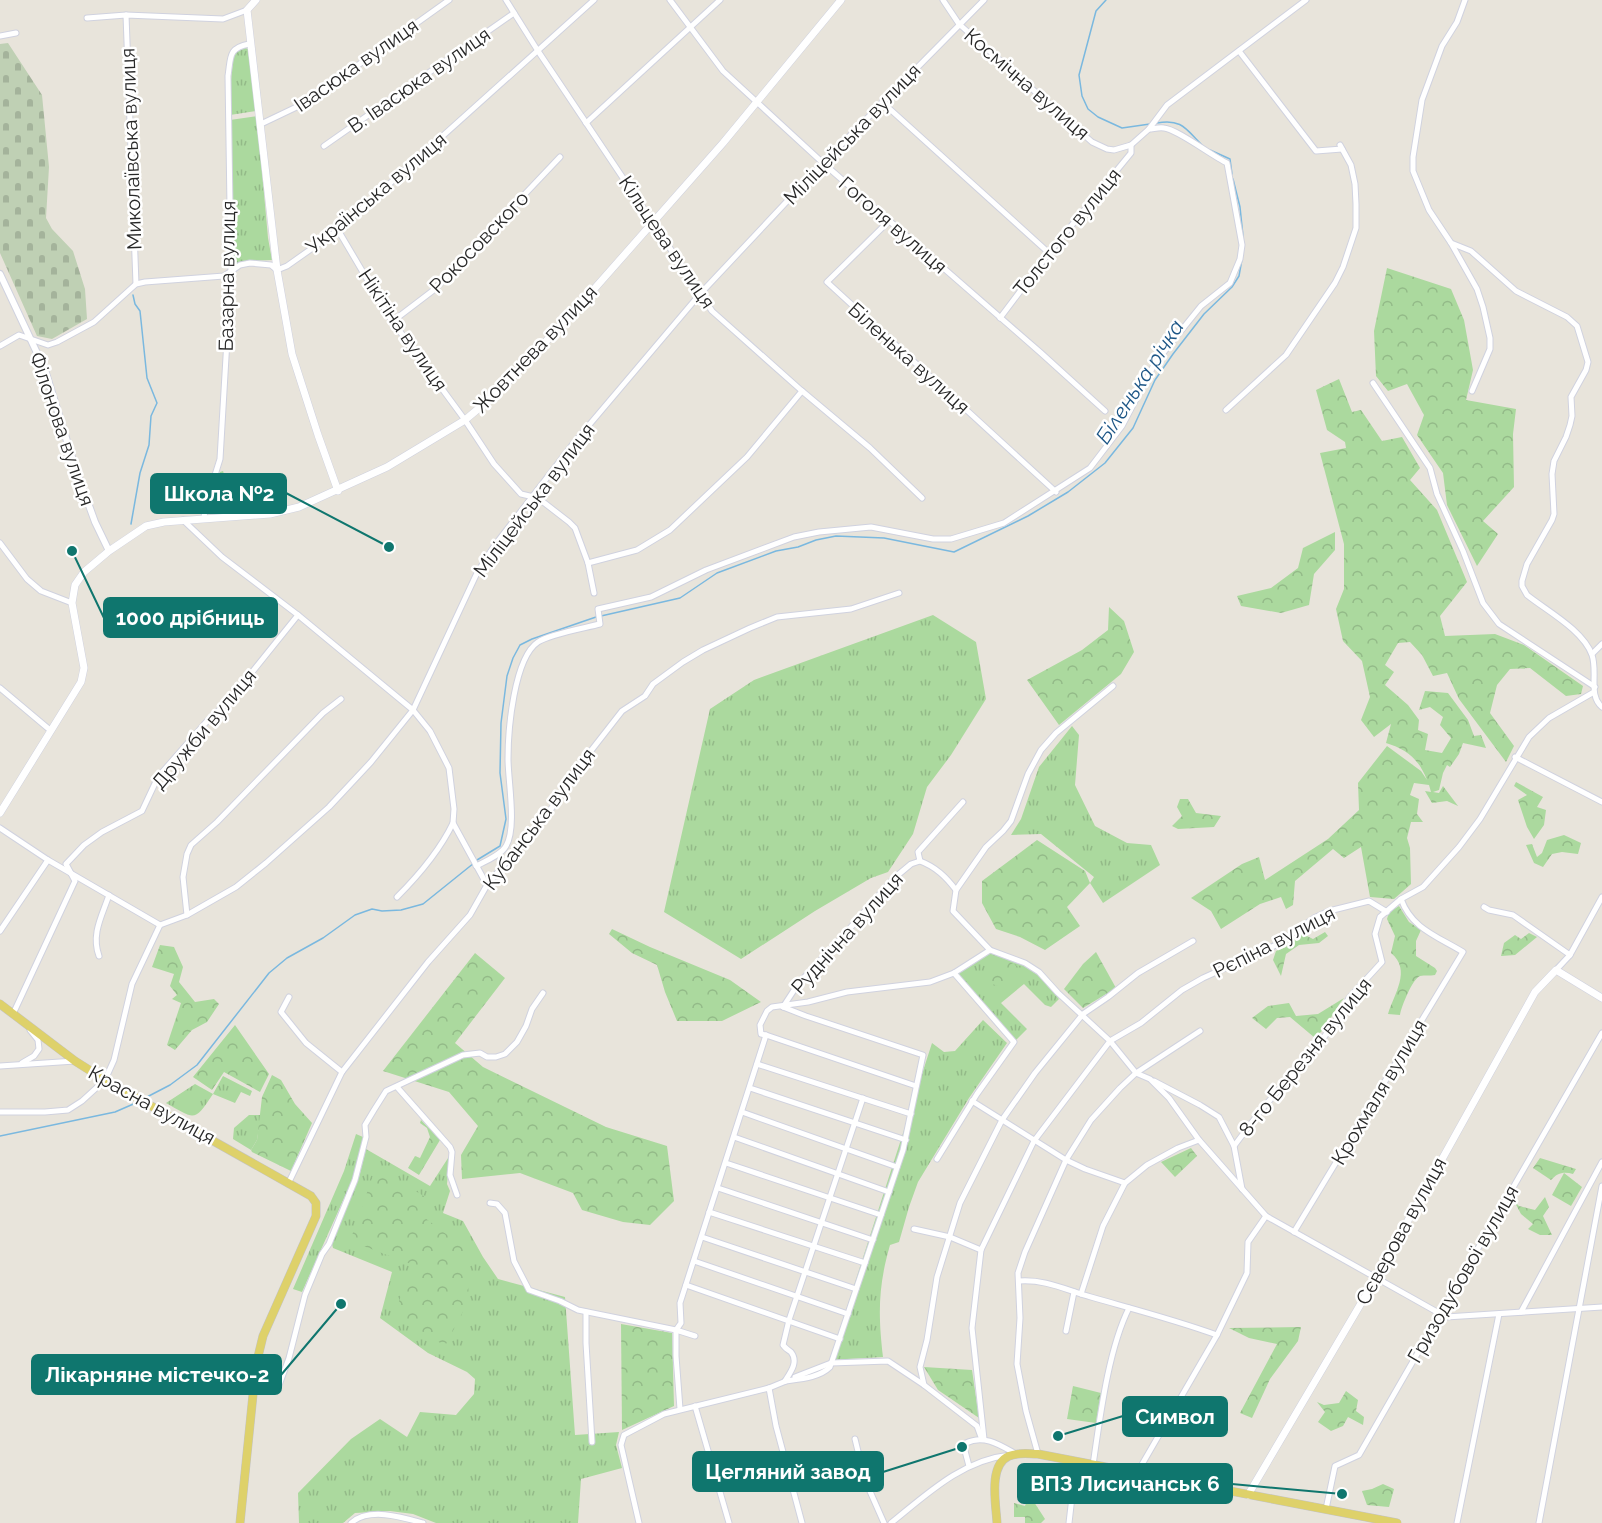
<svg xmlns="http://www.w3.org/2000/svg" width="1602" height="1523" viewBox="0 0 1602 1523" font-family="Raleway,sans-serif">
	<style>
		.grass { fill: url(#grass-tufts) }
		.forest { fill: url(#forest-crowns) }
		.cemetery { fill: url(#cemetery-stones) }
		.lines { fill: none; stroke-linecap: round; stroke-linejoin: round }
		.stream { stroke: #7ab8df; stroke-width: 1.5 }
		.minor-casing { stroke: #d0d2df; stroke-width: 7 }
		.tertiary-casing { stroke: #d0d2df; stroke-width: 8 }
		.secondary-casing { stroke: #d0d2df; stroke-width: 8 }
		.primary-casing { stroke: #c3c3c3; stroke-width: 9 }
		.minor { stroke: #fff; stroke-width: 5 }
		.tertiary { stroke: #fff; stroke-width: 6 }
		.secondary { stroke: #fff; stroke-width: 7 }
		.primary { stroke: #ded16a; stroke-width: 8 }
		.labels { text-anchor: middle; stroke-width: 5; stroke-linejoin: round; paint-order: stroke }
		.street-label { font-size: 20px; fill: #282828; stroke: #fff }
		.water-label { font-size: 21px; font-style: italic; fill: #1d5686; stroke: #fff }
		.leader { fill: none; stroke: #0f766e; stroke-width: 2 }
		.callout-dot { fill: #0f766e; stroke: #fff; stroke-width: 2 }
		.callout { fill: #0f766e; stroke: #0f766e; stroke-width: 2 }
		.callout-label { font-size: 21px; text-anchor: middle; font-weight: bold; fill: #fff }
	</style>
	<defs>
		<pattern id="grass-tufts" width="24" height="20" patternUnits="userSpaceOnUse" patternTransform="scale(1.5)"><rect width="24" height="20" fill="#abd99e"/><path d="M3 7l-1-3M5 7V3M7 7l1-3M15 17l-1-3M17 17v-4M19 17l1-3" fill="none" stroke="#93ba88"/></pattern>
		<pattern id="forest-crowns" width="20" height="18" patternUnits="userSpaceOnUse" patternTransform="scale(1.5)"><rect width="20" height="18" fill="#abd99e"/><path d="M2 6a3 3 0 1 1 6 0M12 15a3 3 0 1 1 6 0" fill="none" stroke="#93ba88"/></pattern>
		<pattern id="cemetery-stones" width="16" height="16" patternUnits="userSpaceOnUse" patternTransform="scale(1.5)"><rect width="16" height="16" fill="#bfd0b4"/><path d="M2 7V4a2 2 0 0 1 4 0v3zM10 15v-3a2 2 0 0 1 4 0v3z" fill="#a4b39b"/></pattern>
	</defs>
	<rect width="100%" height="100%" fill="#e8e4db"/>
	<!-- grass -->
	<g class="grass">
		<polygon points="243,47 248,49 256,111 230,115 229,98 234,51"/>
		<polygon points="257,116 268,238 272,260 246,261 233,266 230,120"/>
		<path d="M223 471 234 505 228 513 209 514C207 502 216 485 220 472Z"/>
		<polygon points="933,615 976,642 986,699 951,755 927,787 913,834 888,872 871,878 815,911 741,959 664,912 710,709 754,680"/>
		<polygon points="1072,726 1079,735 1075,785 1095,826 1127,843 1151,845 1160,865 1103,903 1090,883 1094,877 1041,834 1011,835 1021,819 1039,767"/>
		<polygon points="990,953 1024,965 1038,975 1059,999 1051,1007 1045,1005 1024,984 1001,1003 1027,1029 1016,1040 958,974"/>
		<path d="M983 1020 1007 1043 969 1098 918 1182 909 1207 899 1242 890 1245C878 1287 878 1314 883 1357L830 1360 932 1043 944 1052 955 1051Z"/>
		<path d="M223 1076 252 1091 250 1096 241 1092 235 1103 213 1094C194 1123 195 1119 166 1103L195 1084 213 1094Z"/>
		<polygon points="249,1115 261,1115 257,1140 251,1150 233,1139 234,1128"/>
		<polygon points="356,1134 363,1137 354,1176 302,1292 293,1289 344,1171"/>
		<polygon points="366,1149 430,1186 450,1155 447,1184 450,1191 443,1213 463,1221 483,1257 498,1279 565,1297 575,1435 619,1432 616,1445 622,1468 581,1479 578,1523 436,1523 413,1514 390,1511 355,1513 343,1523 299,1523 298,1493 351,1439 380,1419 407,1437 420,1412 456,1415 474,1394 475,1379 467,1372 428,1353 380,1318 392,1272 333,1248 332,1244 359,1177"/>
	</g>
	<!-- forest -->
	<g class="forest">
		<polygon points="1387,268 1451,289 1464,320 1473,370 1466,400 1516,409 1513,434 1514,487 1483,521 1498,534 1477,566 1447,505 1443,473 1417,435 1424,415 1407,384 1388,391 1376,376 1374,331"/>
		<path d="M1339 379 1352 412 1361 410 1382 441 1402 437 1420 468 1410 480 1437 510 1467 582 1440 616 1445 636 1495 634 1524 645 1583 686 1581 694 1566 696 1530 668 1510 669 1497 685 1490 713 1514 746 1506 762 1459 699 1447 673 1433 676 1422 655 1410 642 1398 643 1385 665 1394 672 1385 685 1408 705 1419 720 1418 730 1428 734 1425 750 1442 753 1451 738 1440 725 1443 717 1430 707 1419 710 1425 691 1448 693 1468 720 1474 736 1481 735 1486 748 1463 743 1459 754 1450 767 1447 765 1443 773 1439 790 1433 792 1439 793 1443 786 1458 806 1447 801 1432 803 1425 791 1431 792 1429 785 1414 783 1410 795 1419 799 1417 814 1423 822H1411L1407 838 1410 848 1411 884 1394 899 1370 897 1361 847 1344 858 1333 849 1295 881 1293 905 1286 909 1281 897 1260 904 1221 929 1211 911 1191 898 1242 864 1259 857 1265 880 1328 839 1359 810 1358 783 1387 746 1421 771 1427 780C1419 759 1406 749 1386 743L1391 724 1374 737 1361 720 1370 697 1362 661 1343 641 1336 609 1344 589V544L1320 453 1346 448 1345 442 1327 430 1316 390Z"/>
		<polygon points="1335,532 1335,550 1314,574 1309,605 1281,613 1241,606 1237,596 1271,588 1298,568 1303,548"/>
		<polygon points="1109,607 1124,621 1134,652 1121,674 1059,725 1027,680 1082,650 1108,630"/>
		<polygon points="1516,782 1543,797 1537,807 1546,810 1544,825 1534,839 1527,827 1518,800 1527,795 1514,786"/>
		<polygon points="1180,799 1188,799 1196,813 1221,816 1214,827 1178,829 1172,826 1182,816 1177,807"/>
		<polygon points="1564,835 1581,843 1578,854 1562,852 1552,854 1543,867 1534,863 1526,845 1532,844 1537,857 1542,853 1547,840"/>
		<polygon points="1037,840 1085,871 1090,883 1067,907 1080,926 1045,950 1020,937 996,929 982,903 982,881"/>
		<path d="M1399 906 1409 922 1421 930 1416 941V956L1435 968 1437 971 1435 975C1430 976 1425 975 1420 976 1413 978 1401 1007 1400 1015L1388 1014C1394 994 1412 970 1391 953L1395 936 1387 919 1389 912Z"/>
		<polygon points="612,929 650,947 730,980 761,1002 722,1021 677,1021 665,992 657,965 632,953 609,934"/>
		<polygon points="1325,932 1328,936 1319,943 1299,945 1286,954 1281,976 1273,960 1276,951 1286,947 1301,933 1313,939"/>
		<polygon points="1529,933 1537,937 1515,955 1501,956 1504,943 1515,935 1521,939"/>
		<polygon points="160,945 174,947 183,967 179,982 195,1002 214,999 219,1004 207,1022 192,1030 175,1050 167,1045 181,1003 172,999 177,995 170,986 174,974 152,967"/>
		<polygon points="1096,952 1116,988 1083,1008 1064,989 1083,964"/>
		<polygon points="475,953 505,978 455,1043 483,1067 606,1127 667,1146 674,1201 650,1225 623,1222 582,1210 573,1193 520,1173 462,1179 461,1155 478,1126 449,1092 383,1071"/>
		<polygon points="991,957 1008,961 1024,970 1015,983 1005,989 980,979 992,969 987,962"/>
		<path d="M1344 998C1334 1010 1327 1028 1315 1038L1290 1017 1277 1018 1266 1029 1252 1018 1268 1006 1289 1003 1296 1016 1318 1014Z"/>
		<polygon points="235,1025 269,1074 260,1092 224,1072 212,1090 193,1077"/>
		<polygon points="272,1075 281,1080 295,1104 312,1123 291,1171 252,1152 251,1150 257,1140 262,1097"/>
		<polygon points="421,1120 440,1140 419,1175 408,1168 415,1156 420,1158 430,1137 427,1128 420,1123"/>
		<polygon points="1191,1148 1197,1156 1175,1177 1161,1162"/>
		<path d="M1540 1158 1576 1169 1573 1174C1564 1171 1557 1173 1551 1180L1533 1168Z"/>
		<polygon points="376,1167 427,1198 425,1218 466,1249 469,1300 445,1346 395,1314 411,1264 350,1241"/>
		<polygon points="1564,1173 1582,1187 1571,1206 1552,1195"/>
		<polygon points="1545,1197 1549,1207 1543,1216 1552,1235 1540,1235 1528,1229 1533,1224 1521,1214 1514,1201 1519,1206 1535,1210"/>
		<polygon points="621,1324 672,1333 674,1406 622,1430"/>
		<polygon points="1301,1327 1298,1341 1270,1379 1252,1418 1240,1413 1277,1344 1249,1338 1229,1328"/>
		<polygon points="924,1367 972,1370 979,1418 938,1390"/>
		<polygon points="1073,1386 1101,1393 1096,1423 1067,1419"/>
		<polygon points="1346,1391 1358,1400 1356,1411 1364,1417 1363,1425 1348,1417 1343,1426 1331,1431 1318,1422 1325,1412 1317,1402 1324,1405 1339,1403"/>
		<polygon points="1383,1484 1394,1489 1389,1507 1367,1505 1362,1491 1372,1489"/>
		<polygon points="1036,1496 1034,1502 1045,1519 1041,1523 1025,1523 1025,1517 1014,1517 1014,1503 1025,1506 1028,1497"/>
	</g>
	<!-- cemetery -->
	<polygon class="cemetery" points="8,43 42,95 49,167 46,218 52,229 73,251 85,289 87,319 52,339 37,336 0,253 0,44"/>
	<g class="lines">
		<!-- stream -->
		<g class="stream">
			<polyline points="1106,0 1096,11 1079,75 1082,96 1088,109 1098,117 1122,128 1150,124"/>
			<path d="M1157 123C1183 118 1187 131 1203 146"/>
			<polyline points="1210,150 1230,159 1232,174"/>
			<polyline points="1233,179 1240,207 1243,236"/>
			<polyline points="131,524 140,473 149,445 151,416 157,403 147,378 140,311 135,304 133,295"/>
			<polyline points="601,616 680,598 717,573 776,551 798,547 816,540 836,536 884,538 954,552 1028,516 1068,492 1105,463 1133,428 1155,380 1173,354 1204,314 1232,287 1239,276 1242,259"/>
			<polyline points="477,860 500,846 506,819 500,773 501,723 507,676 513,658 520,645 532,639 596,617"/>
			<polyline points="145,1098 170,1085 197,1065 269,973 287,958 323,938 355,915 372,909 382,911 401,910 423,904 474,863"/>
			<polyline points="0,1136 115,1112 138,1102"/>
		</g>
		<defs>
			<g id="minor">
				<polyline points="506,0 538,51 712,311 802,391 870,448 922,498"/>
				<polyline points="670,0 723,71 823,163 1041,353 1105,411"/>
				<polyline points="943,0 959,24 1092,142 1107,149 1114,150 1131,145 1149,129 1167,105 1306,0"/>
				<path d="M1465 0 1457 22 1442 46 1422 100 1413 157V171L1429 210 1451 243 1471 251 1516 291 1567 317 1577 326 1588 362 1586 370 1571 397 1572 416 1570 425 1566 437 1554 461 1552 474 1554 514 1552 520 1527 564 1522 581V586L1527 595C1547 611 1583 630 1592 655 1598 672 1588 696 1602 707"/>
				<polyline points="126,15 136,284"/>
				<polyline points="87,18 126,15 223,19 247,10"/>
				<polyline points="0,36 16,33"/>
				<polyline points="1239,51 1316,151 1342,149"/>
				<polyline points="882,102 1049,253"/>
				<polyline points="586,123 720,0"/>
				<polyline points="261,124 305,103 449,0"/>
				<polyline points="324,146 514,13"/>
				<polyline points="889,221 827,282 1056,492"/>
				<polyline points="338,230 390,318 465,420 494,464 521,494 538,498 569,522 575,528 588,563 594,593"/>
				<polyline points="1451,243 1477,289 1483,307 1490,338 1490,349 1472,391"/>
				<polyline points="1000,318 1049,253 1131,153 1131,145"/>
				<polyline points="393,321 435,289 560,157"/>
				<polyline points="0,346 19,335 48,345 57,342 94,322 136,284 145,282 224,276 240,265 250,263 271,265 277,270 287,266 338,230 594,0"/>
				<polyline points="1373,383 1430,468 1437,494 1463,551 1483,603 1499,624 1595,687"/>
				<polyline points="1226,410 1286,355 1335,283 1343,267 1356,228 1356,204 1355,184 1351,165 1340,145"/>
				<path d="M204 519 205 507 220 459 231 272 228 76C231 57 228 48 249 44"/>
				<polyline points="183,520 222,557 298,615 413,710 430,731 449,768 454,809 453,823 487,885"/>
				<polyline points="0,543 27,579 41,591 72,603"/>
				<polyline points="588,563 637,550 670,530 747,457 802,391"/>
				<polyline points="1592,654 1602,644"/>
				<polyline points="0,688 50,730"/>
				<polyline points="1515,757 1602,802"/>
				<polyline points="0,828 48,860 160,925"/>
				<path d="M476 866C486 861 501 855 506 846 517 828 508 780 508 759 508 730 514 658 538 642 550 634 585 628 600 624L598 609 651 597 706 570 794 537 819 532 871 527 933 539H951L1004 523 1090 468 1122 426 1155 363 1201 306 1230 283 1240 259 1242 245 1227 163C1212 156 1177 129 1164 128 1159 127 1153 129 1149 129"/>
				<polyline points="956,890 986,847 1003,831 1011,821 1028,774 1041,750 1056,733 1113,686"/>
				<path d="M397 897C418 876 440 850 453 823"/>
				<polyline points="1484,907 1489,910 1513,915 1570,955"/>
				<polyline points="187,915 183,877 187,854 191,845 217,822 323,713 341,699"/>
				<polyline points="0,931 48,860"/>
				<polyline points="990,950 1025,963 1039,972 1058,993 1110,1041 1136,1073 1150,1079 1169,1098 1199,1140 1266,1216 1446,1317 1602,1307"/>
				<path d="M99 956C91 934 102 916 109 895"/>
				<polyline points="1556,970 1570,955 1602,897"/>
				<polyline points="289,997 281,1012 306,1043 342,1072"/>
				<path d="M783 1007 806 1016 923 1055 903 1150 830 1367C819 1378 799 1379 785 1381"/>
				<polyline points="783,1007 798,984 837,943 893,879 911,864 920,861 918,852 963,802"/>
				<polyline points="13,1014 75,881 66,864 84,845 102,832 142,811 158,777 208,720 228,702 298,615"/>
				<polyline points="766,1035 916,1086"/>
				<polyline points="22,1063 34,1056 39,1049 38,1040 30,1030"/>
				<polyline points="757,1064 911,1114"/>
				<polyline points="0,1066 75,1061"/>
				<polyline points="1154,1081 1200,1105 1219,1117 1234,1146"/>
				<polyline points="397,1087 450,1147 452,1152 450,1175 457,1195"/>
				<polyline points="750,1088 906,1140"/>
				<polyline points="972,1101 1066,1160 1085,1169 1125,1183"/>
				<polyline points="0,1112 45,1112 68,1110 82,1101 105,1080 114,1060 132,984 160,925 187,915 236,887 266,863 329,807 371,762 413,710 477,573 495,545 573,444 700,294 823,163 984,0"/>
				<polyline points="742,1112 897,1167"/>
				<polyline points="734,1137 889,1192"/>
				<polyline points="937,1159 977,1094 1014,1042 954,973"/>
				<polyline points="726,1163 881,1215"/>
				<polyline points="288,1184 342,1072 428,962 470,915 487,885 551,809 583,761 622,711 645,696 653,684 683,662 703,650 750,628 777,617 851,609 899,593"/>
				<polyline points="718,1188 873,1240"/>
				<polyline points="1242,1189 1234,1146 1262,1109 1319,1044 1337,1019 1349,998 1382,962 1375,934 1380,917 1401,899 1423,887 1459,847 1480,819 1529,737 1549,718 1594,692"/>
				<polyline points="490,1203 497,1204 505,1213 514,1261 529,1290 560,1301 578,1310 676,1330 695,1336"/>
				<polyline points="709,1212 865,1263"/>
				<polyline points="914,1229 950,1237 981,1250"/>
				<path d="M1294 1232 1463 952C1437 936 1412 929 1401 899"/>
				<polyline points="702,1237 856,1289"/>
				<polyline points="694,1261 848,1314"/>
				<path d="M1019 1281C1045 1279 1066 1290 1091 1297 1133 1309 1176 1320 1217 1335"/>
				<polyline points="686,1285 840,1339"/>
				<polyline points="1081,1294 1103,1226 1125,1183 1147,1165 1178,1148 1199,1140"/>
				<polyline points="586,1312 586,1343 592,1442"/>
				<polyline points="1521,1312 1602,1162"/>
				<polyline points="1066,1331 1074,1292"/>
				<polyline points="795,1377 831,1363 888,1361 924,1385 977,1426 981,1437"/>
				<path d="M785 1381C790 1373 799 1362 791 1352 788 1350 785 1348 783 1345L789 1320 863 1098"/>
				<polyline points="924,1385 920,1367 927,1340 937,1277 960,1203 1002,1120 1035,1073 1083,1014 1108,997 1138,973 1193,941"/>
				<polyline points="769,1388 776,1426 802,1523"/>
				<polyline points="254,1391 278,1388 289,1358 305,1295 322,1254 329,1244 355,1180 366,1137 365,1125 374,1110 386,1091 463,1055 480,1053 487,1057 496,1057 505,1054 517,1042 526,1026 532,1009 543,993"/>
				<polyline points="695,1406 729,1523"/>
				<path d="M680 1409 676 1356V1330L681 1323 680 1303 766 1035 761 1034 760 1025 767 1011 772 1007 808 1002 847 992 930 982 954 973 990 950 953 911 956 890C946 877 936 867 920 861"/>
				<polyline points="855,1439 865,1480 884,1523"/>
				<polyline points="984,1439 972,1328 981,1250 1034,1141 1110,1041 1141,1023 1182,990 1203,978 1276,945 1314,918 1329,911 1369,901 1387,912"/>
				<polyline points="1038,1454 1026,1411 1017,1364 1020,1318 1018,1273 1025,1252 1066,1160 1091,1120 1120,1088 1136,1073 1200,1031"/>
				<path d="M1093 1465C1100 1418 1108 1350 1129 1308"/>
				<path d="M969 1466 965 1451 966 1443C984 1434 1000 1445 1016 1454"/>
				<polyline points="1137,1473 1217,1335 1247,1273 1248,1242 1266,1216"/>
				<polyline points="1326,1509 1335,1466 1359,1455 1602,1033"/>
				<path d="M351 1523C369 1507 402 1517 423 1523"/>
				<polyline points="639,1523 621,1445 624,1435 664,1414 769,1388 786,1381"/>
				<path d="M891 1523C927 1494 962 1460 1010 1455"/>
				<polyline points="1069,1523 1076,1462"/>
				<polyline points="1457,1523 1499,1314"/>
				<polyline points="1539,1523 1602,1186"/>
			</g>
			<polyline id="tertiary" points="0,274 45,370 75,467 95,522 109,551"/>
			<g id="secondary">
				<polyline points="256,0 247,10 277,270 292,354 318,435 338,491"/>
				<polyline points="0,813 81,682 84,668 72,603 75,585 84,572 109,551 146,526 164,522 270,514 299,507 387,467 465,420 497,393 573,313 723,143 841,0"/>
				<polyline points="1248,1495 1376,1278 1535,992 1556,970 1602,998"/>
			</g>
			<g id="primary">
				<polyline points="0,1004 75,1061 105,1080 311,1196 316,1203 316,1216 263,1336 256,1365 240,1523"/>
				<path d="M997 1523C996 1504 988 1465 1009 1456 1018 1452 1029 1454 1038 1454L1397 1523"/>
			</g>
		</defs>
		<!-- minor casing -->
		<use href="#minor" class="minor-casing"/>
		<!-- tertiary casing -->
		<use href="#tertiary" class="tertiary-casing"/>
		<!-- secondary casing -->
		<use href="#secondary" class="secondary-casing"/>
		<!-- primary casing -->
		<use href="#primary" class="primary-casing"/>
		<!-- minor -->
		<use href="#minor" class="minor"/>
		<!-- tertiary -->
		<use href="#tertiary" class="tertiary"/>
		<!-- secondary -->
		<use href="#secondary" class="secondary"/>
		<!-- primary -->
		<use href="#primary" class="primary"/>
	</g>
	<g class="labels">
		<!-- street labels -->
		<g class="street-label">
			<text transform="translate(356 65) rotate(-35)" y="7">Івасюка вулиця</text>
			<text transform="translate(419 80) rotate(-35)" y="7">В. Івасюка вулиця</text>
			<text transform="translate(1027 84) rotate(41)" y="7">Космічна вулиця</text>
			<text transform="translate(852 134) rotate(-46)" y="7">Міліцейська вулиця</text>
			<text transform="translate(131 149) rotate(-92)" y="7">Миколаївська вулиця</text>
			<text transform="translate(376 193) rotate(-40)" y="7">Українська вулиця</text>
			<text transform="translate(893 225) rotate(41)" y="7">Гоголя вулиця</text>
			<text transform="translate(1067 232) rotate(-51)" y="7">Толстого вулиця</text>
			<text transform="translate(479 242) rotate(-46)" y="7">Рокосовского</text>
			<text transform="translate(667 242) rotate(56)" y="7">Кільцева вулиця</text>
			<text transform="translate(227 276) rotate(-89)" y="7">Базарна вулиця</text>
			<text transform="translate(403 330) rotate(56)" y="7">Нікітіна вулиця</text>
			<text transform="translate(535 349) rotate(-46)" y="7">Жовтнева вулиця</text>
			<text transform="translate(909 358) rotate(42)" y="7">Біленька вулиця</text>
			<text transform="translate(62 429) rotate(71)" y="7">Філонова вулиця</text>
			<text transform="translate(534 500) rotate(-53)" y="7">Міліцейська вулиця</text>
			<text transform="translate(204 729) rotate(-50)" y="7">Дружби вулиця</text>
			<text transform="translate(539 819) rotate(-53)" y="7">Кубанська вулиця</text>
			<text transform="translate(847 933) rotate(-48)" y="7">Руднічна вулиця</text>
			<text transform="translate(1274 942) rotate(-27)" y="7">Рєпіна вулиця</text>
			<text transform="translate(1305 1057) rotate(-51)" y="7">8-го Березня вулиця</text>
			<text transform="translate(1379 1092) rotate(-59)" y="7">Крохмаля вулиця</text>
			<text transform="translate(152 1105) rotate(29)" y="7">Красна вулиця</text>
			<text transform="translate(1401 1231) rotate(-61)" y="7">Сєверова вулиця</text>
			<text transform="translate(1463 1274) rotate(-60)" y="7">Гризодубової вулиця</text>
		</g>
		<!-- water labels -->
		<g class="water-label">
			<text transform="translate(1140 382) rotate(-57)" y="7">Біленька річка</text>
		</g>
	</g>
	<!-- callouts -->
	<path class="leader" d="M389 547L286 493M72 551L104 618M341 1304L281 1375M1058 1436L1123 1416M962 1447L883 1472M1342 1494L1232 1484"/>
	<g class="callout-dot">
		<circle cx="389" cy="547" r="6"/>
		<circle cx="72" cy="551" r="6"/>
		<circle cx="341" cy="1304" r="6"/>
		<circle cx="1058" cy="1436" r="6"/>
		<circle cx="962" cy="1447" r="6"/>
		<circle cx="1342" cy="1494" r="6"/>
	</g>
	<g class="callout">
		<rect x="151" y="474" width="135" height="39" rx="6"/>
		<rect x="104" y="598" width="173" height="39" rx="6"/>
		<rect x="32" y="1355" width="249" height="39" rx="6"/>
		<rect x="1123" y="1397" width="104" height="39" rx="6"/>
		<rect x="693" y="1452" width="190" height="39" rx="6"/>
		<rect x="1018" y="1464" width="214" height="39" rx="6"/>
	</g>
	<g class="callout-label">
		<text x="219" y="501">Школа №2</text>
		<text x="190" y="625">1000 дрібниць</text>
		<text x="157" y="1382">Лікарняне містечко-2</text>
		<text x="1175" y="1424">Символ</text>
		<text x="788" y="1479">Цегляний завод</text>
		<text x="1125" y="1491">ВПЗ Лисичанськ 6</text>
	</g>
</svg>
